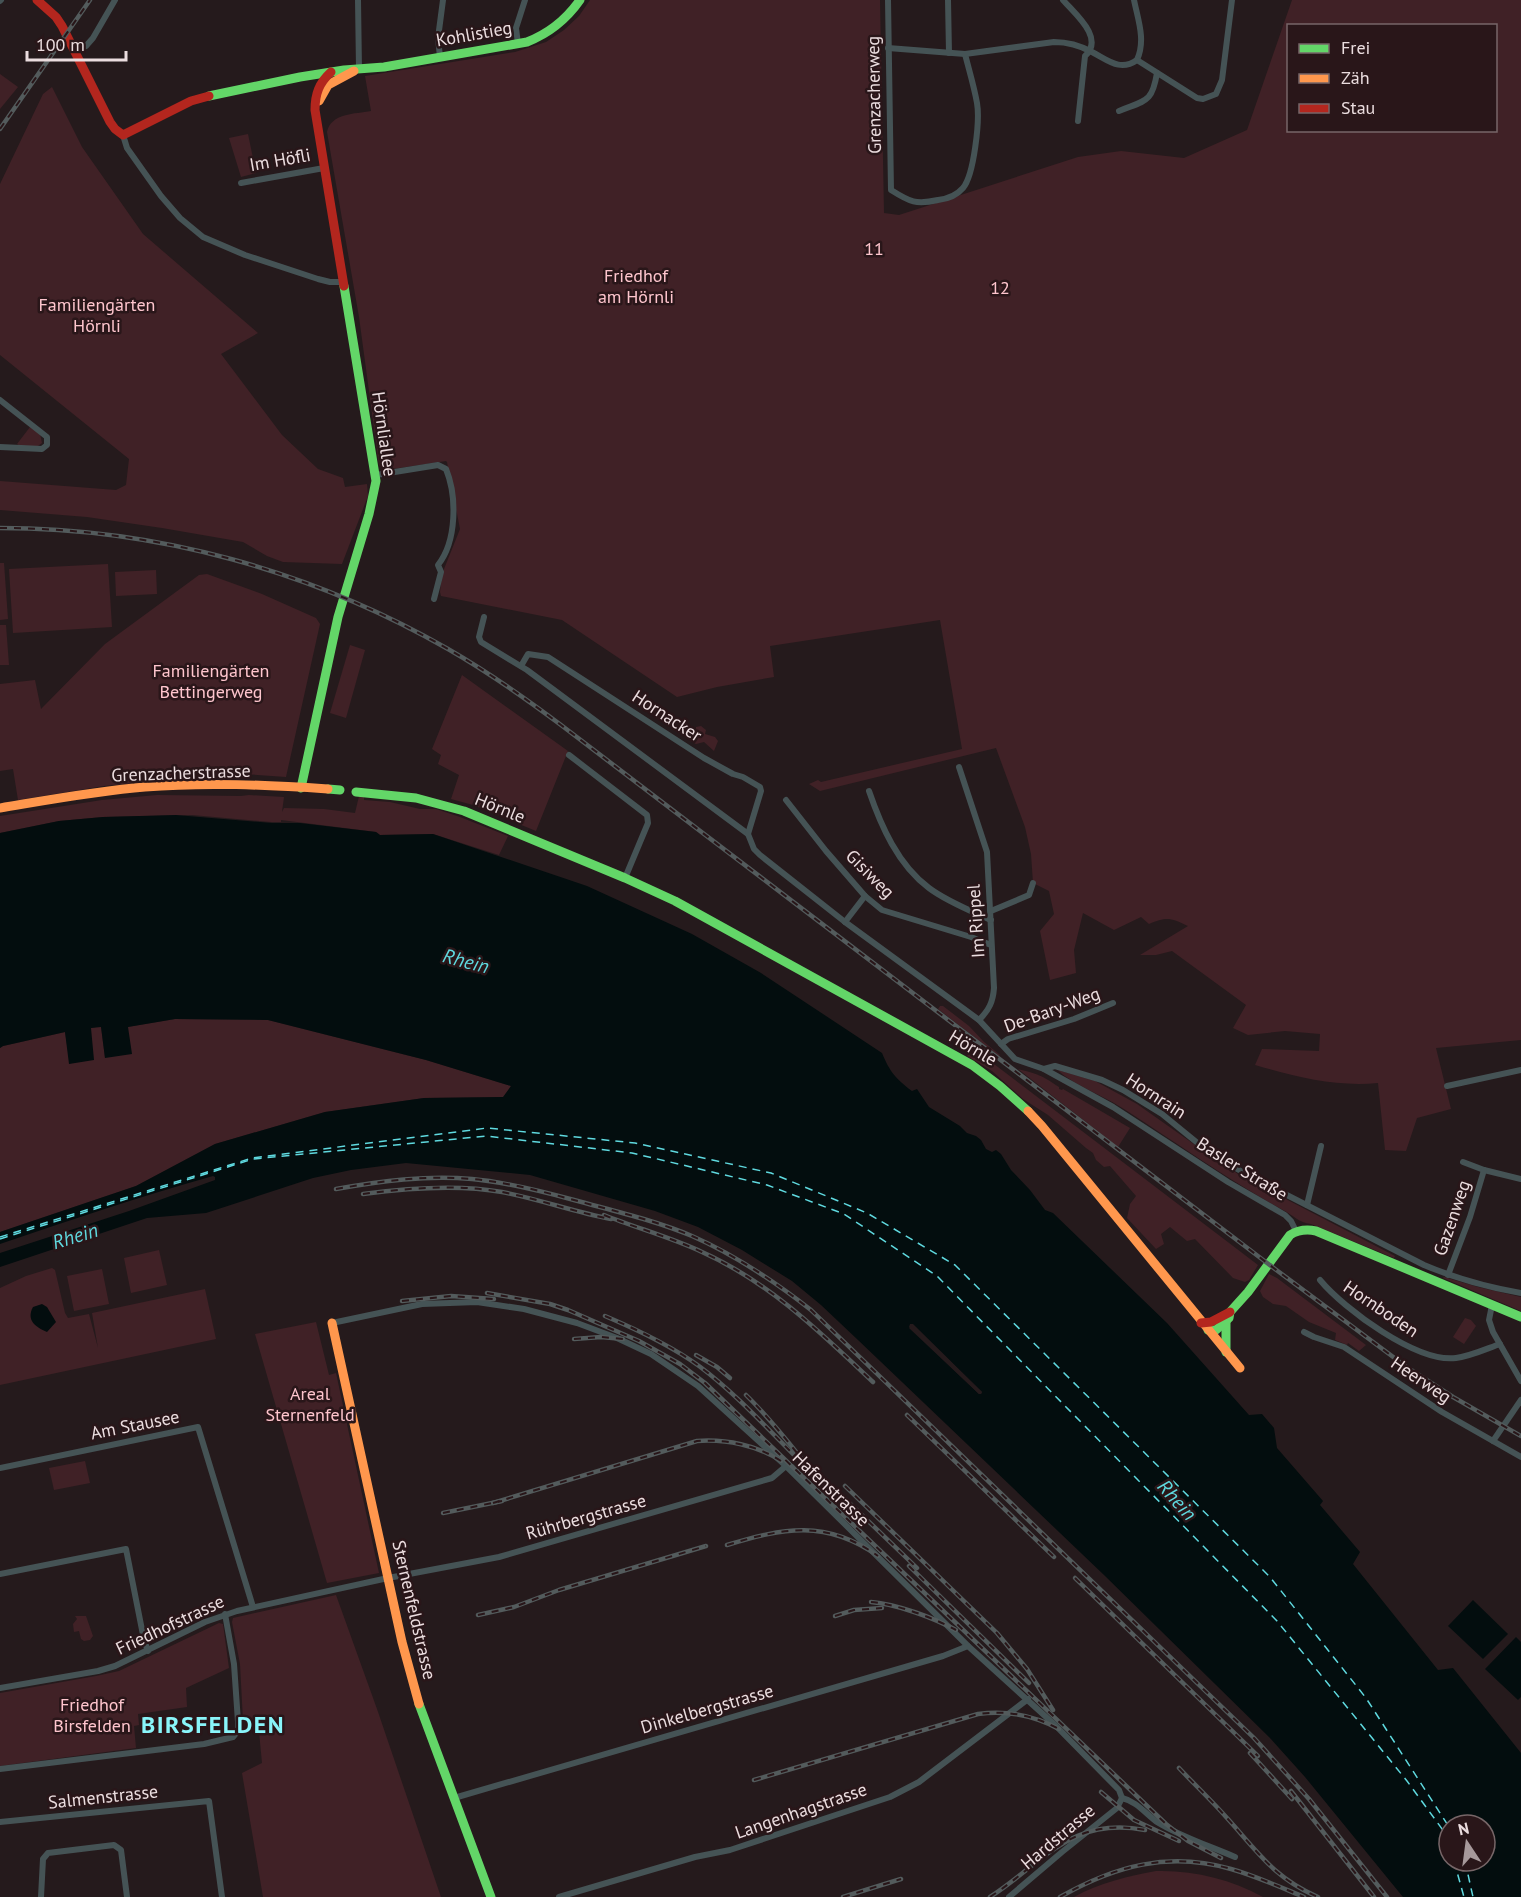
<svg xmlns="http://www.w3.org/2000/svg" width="1521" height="1897" viewBox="0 0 1521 1897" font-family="'PT Sans',sans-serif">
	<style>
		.green { fill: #402126; fill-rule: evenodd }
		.water { fill: #030d0e; fill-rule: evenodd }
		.pier { fill: #251a1c }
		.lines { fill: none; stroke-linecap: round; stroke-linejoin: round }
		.ferry { stroke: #5fd9df; stroke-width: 1.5; stroke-dasharray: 8 6; stroke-linecap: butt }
		.street { stroke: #455355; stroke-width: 6 }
		.fast { stroke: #63d668; stroke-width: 9 }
		.slow { stroke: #ff974d; stroke-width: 9 }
		.jam { stroke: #b3261e; stroke-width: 9 }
		.rail-casing { stroke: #535b5c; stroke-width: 4.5 }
		.rail { stroke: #291619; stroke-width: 2; stroke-dasharray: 7; stroke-linecap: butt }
		.labels { text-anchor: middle; stroke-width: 5; stroke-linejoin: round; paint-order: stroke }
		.street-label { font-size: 18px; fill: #ebdddf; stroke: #291619 }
		.park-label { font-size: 18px; fill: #fec5cd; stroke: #291619 }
		.water-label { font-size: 20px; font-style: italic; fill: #5fd9df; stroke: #291619 }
		.district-label { font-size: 24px; font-weight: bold; letter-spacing: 1.5px; fill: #89f5fa; stroke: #291619 }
	</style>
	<rect width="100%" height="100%" fill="#251a1c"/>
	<!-- green -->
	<g class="green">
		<path d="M590 0H880L884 213 899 215 1078 157 1121 151 1184 158 1247 130 1292 0H1521V1040L1436 1048 1451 1109 1417 1118 1406 1151 1385 1150 1378 1083C1336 1087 1296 1077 1255 1065L1262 1049 1319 1051 1320 1034 1285 1031 1248 1035 1233 1028 1246 1005 1172 951 1156 955H1140L1188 926C1171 918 1167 916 1149 924L1141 917 1114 930 1083 913 1074 950 1076 973 1050 980 1040 931 1054 914 1049 891 1033 883 1031 854 1025 827 996 748 820 791 809 784 818 780 821 782 962 749 940 620 770 646 774 677 717 687 677 697 562 620 441 596 440 592 442 574 460 529 447 462 446 461 393 469H382L379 465 359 317 327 132C331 113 355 114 371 111L365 76 515 52 546 42 564 30 579 16ZM1288 26H1496V130H1288Z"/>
		<polygon points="0,74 18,87 0,109"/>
		<polygon points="52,87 82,147 143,234 258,333 221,354 282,435 318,469 343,478 345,487 367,484 368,496 342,564 283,562 267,556 243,542 162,528 87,517 0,510 0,481 116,490 126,485 129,459 0,355 0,184 43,94"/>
		<polygon points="248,134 256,173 241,177 229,138"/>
		<polygon points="30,427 40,434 42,443 38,446 20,446 17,444"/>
		<polygon points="0,563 4,563 8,619 0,620"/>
		<polygon points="108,564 112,627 13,633 9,569"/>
		<polygon points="156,570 157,594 116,596 115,572"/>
		<polygon points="207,574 262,594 316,618 320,624 286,777 244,774 212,775 212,779 149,782 147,779 144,782 104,786 18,800 13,769 0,771 0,684 35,680 41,709 105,644 199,575"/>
		<polygon points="0,625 6,625 9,665 0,665"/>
		<polygon points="350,645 365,650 346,718 330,713"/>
		<polygon points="462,675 568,751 536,831 473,805 451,799 459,775 438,764 441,755 432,749"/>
		<polygon points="701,726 706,730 705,734 715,737 718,741 714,751 704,742 696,744 690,741 691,736 696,733 696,727"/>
		<polygon points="360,792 364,793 364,800 390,802 420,809 436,809 460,817 508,836 499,855 433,834 380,835 376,832 281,820 281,822 271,822 192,815 103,817 59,821 0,833 0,816 102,800 157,795 241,796 249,795 284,797 282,812 284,808 324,809 355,813"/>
		<polygon points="940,1006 943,1006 969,1026 984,1042 1000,1055 999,1056 938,1009"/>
		<polygon points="175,1019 268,1020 426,1060 511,1086 504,1097 424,1098 325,1112 215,1144 136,1186 0,1232 0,1048 3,1046 65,1032 70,1064 91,1028 101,1026 105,1058 127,1027"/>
		<polygon points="973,1048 1258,1265 1249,1280 1245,1282 1233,1278 1195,1239 1187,1241 1170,1227 1161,1234 1164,1244 1156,1249 1127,1218 1130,1204 1136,1196 1110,1166 1104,1167 1096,1160 1093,1153 1086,1148 1048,1115 1023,1099 992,1071 967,1056"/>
		<path d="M1018 1069C1038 1074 1041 1075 1059 1087V1089L1062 1090 1063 1089 1130 1128 1118 1147Z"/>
		<path d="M1058 1070 1095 1081 1137 1104 1205 1152 1238 1174 1395 1256 1394 1258 1311 1224C1299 1223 1293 1215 1283 1210 1228 1180 1177 1143 1124 1109 1108 1098 1068 1082 1058 1070Z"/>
		<polygon points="159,1250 167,1285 131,1293 124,1258"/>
		<polygon points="52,1268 55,1270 65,1313 68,1318 89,1314 98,1348 92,1313 205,1289 216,1339 0,1385 0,1288 26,1276"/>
		<polygon points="102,1269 109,1304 74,1311 67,1276"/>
		<polygon points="1269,1274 1277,1278 1366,1345 1359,1351 1348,1343 1347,1345 1335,1340 1336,1333 1309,1322 1286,1306 1273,1304 1263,1297 1260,1291"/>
		<polygon points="1444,1277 1478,1287 1521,1297 1521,1311 1443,1278"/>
		<polygon points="1465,1318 1471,1320 1476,1326 1464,1344 1453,1337"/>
		<polygon points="316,1322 329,1375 336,1373 379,1573 327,1583 255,1334"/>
		<polygon points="85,1461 90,1483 54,1490 49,1468"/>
		<polygon points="336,1595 377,1709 441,1897 263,1897 242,1773 262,1763 258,1721 243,1721 240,1664 232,1622 233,1618"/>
		<polygon points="75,1616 86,1616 93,1636 90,1640 84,1641 81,1639 79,1631 74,1632 73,1624 77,1619"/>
		<polygon points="219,1623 223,1624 229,1668 186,1688 187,1707 138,1714 139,1725 134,1726 136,1748 0,1766 0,1693 96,1676 119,1671"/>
		<path d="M1156 1871C1194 1870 1230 1879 1263 1897H1074C1099 1883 1128 1876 1156 1871Z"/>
	</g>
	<!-- water -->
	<g class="water">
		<path d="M176 815 272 823H300L376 832 380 835 433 834 587 886 692 934 761 973 882 1053C890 1072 895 1078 912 1091L917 1089 929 1107 960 1126 967 1133 976 1136 981 1140 986 1149 992 1152 996 1150 1001 1154 1011 1170 1030 1190 1045 1210 1053 1213 1167 1323 1249 1415 1262 1414 1274 1428 1277 1448 1323 1501 1320 1505 1360 1552 1353 1564 1438 1670 1453 1668 1521 1753V1897H1403L1305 1777 1269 1737 1104 1575 858 1340 821 1305 792 1281 742 1250 698 1227 655 1211 530 1175 406 1163 351 1170 313 1178 206 1213 147 1218 0 1267V1253L129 1211 215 1180V1177L213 1176C141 1196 71 1220 0 1244V1232L136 1186 215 1144 325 1112 424 1098 503 1097 511 1086 426 1060 268 1020 175 1019 128 1027 132 1054 105 1058 101 1027 91 1028 94 1060 69 1064 65 1032 3 1046 0 1048V833L59 821 103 817ZM913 1325 982 1392 981 1394H979L909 1328ZM1449 1825H1485V1861H1449Z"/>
		<path d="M42 1304 47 1307 56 1322 47 1332C35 1327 26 1320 33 1307Z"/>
		<polygon points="1473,1600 1508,1634 1483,1659 1448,1626"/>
		<polygon points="1516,1637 1521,1642 1521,1697 1518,1700 1485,1669"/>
	</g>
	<!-- pier -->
	<polygon class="pier" points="910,1324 913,1324 982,1392 981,1394 979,1394 909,1327"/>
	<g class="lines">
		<!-- ferry -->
		<g class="ferry">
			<polyline points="0,1237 252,1158 487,1128 635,1143 771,1173 867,1213 955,1265 1270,1577 1366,1698 1449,1827"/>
			<polyline points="0,1239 253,1159 486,1136 632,1153 767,1185 844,1214 937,1276 1277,1621 1407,1781 1445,1833 1449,1845"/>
			<polyline points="1454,1861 1464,1897"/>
			<polyline points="1465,1861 1473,1897"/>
		</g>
		<!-- street -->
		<g class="street">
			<polyline points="358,0 359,69"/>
			<path d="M888 0 891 190C910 202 916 205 938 200 947 199 957 195 963 188 974 175 980 120 977 103 974 86 969 70 965 54"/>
			<polyline points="948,0 949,53"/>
			<path d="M1063 0C1075 14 1105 38 1085 56L1078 121"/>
			<path d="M1134 0C1138 20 1146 40 1137 60"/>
			<polyline points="0,1 1,0"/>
			<polyline points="518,44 516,28 525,0"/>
			<path d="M888 48 965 54 1054 42C1067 42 1081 46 1092 52 1108 60 1120 72 1137 60"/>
			<polyline points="75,51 86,46 93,38 115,0"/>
			<polyline points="440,57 438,38 443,0"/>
			<polyline points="1137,60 1197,98 1203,99 1216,94 1222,80 1232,0"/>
			<path d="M1119 111C1146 100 1152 103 1157 73"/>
			<polyline points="123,135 127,148 161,196 180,218 203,237 245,255 318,279 330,282 342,282"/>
			<polyline points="241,183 324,168"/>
			<polyline points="0,400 47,437 47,445 42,449 0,447"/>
			<path d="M376 475 438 465 446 469C457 496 457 541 438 565L441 572 434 599"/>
			<polyline points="484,617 479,637 481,642 527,670 748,834"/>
			<polyline points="521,666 528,654 548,657 704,758 733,774 743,777 760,787 761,791 748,834 754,849 760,855 845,922 979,1020 1015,1059 1044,1069 1113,1107 1228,1182 1285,1215 1291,1221 1296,1231"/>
			<polyline points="569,755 647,815 648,823 625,878"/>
			<path d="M959 767 987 852 994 988C993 1002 989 1010 979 1020"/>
			<path d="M869 791C881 826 898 865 929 888 946 901 971 911 991 920"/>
			<polyline points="786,800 826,851 865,896 882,910 971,937 991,945"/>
			<polyline points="991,911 1029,895 1033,883"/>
			<polyline points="845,922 865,896"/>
			<polyline points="1001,1044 1008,1039 1074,1019 1113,1003"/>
			<path d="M1044 1069 1055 1066 1102 1080 1123 1090 1162 1114 1211 1154 1246 1174 1424 1265C1457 1279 1486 1287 1521 1293"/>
			<polyline points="1447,1086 1521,1070"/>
			<polyline points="1463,1162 1484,1170 1521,1179"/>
			<polyline points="1307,1205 1321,1146"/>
			<polyline points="1448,1275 1470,1217 1484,1170"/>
			<path d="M1320 1280C1344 1309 1417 1363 1456 1358 1471 1356 1486 1349 1500 1344"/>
			<polyline points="1492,1305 1489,1320 1493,1332 1521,1381"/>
			<polyline points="332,1323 422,1304 477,1302 524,1309 577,1323 617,1338 651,1354 698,1386 786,1466 968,1646 1055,1725 1119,1790 1122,1798"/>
			<polyline points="1304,1332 1314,1337 1344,1347 1442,1412 1521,1457"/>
			<polyline points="1493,1441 1521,1400"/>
			<polyline points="0,1468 198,1427 253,1607"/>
			<polyline points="0,1574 126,1549 144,1640 148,1651"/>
			<polyline points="0,1688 98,1671 115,1666 205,1622 237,1611 388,1578 499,1557 772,1478 786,1466"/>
			<polyline points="0,1769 204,1744 233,1737 238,1731 238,1722 234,1664 225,1614"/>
			<polyline points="454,1798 943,1656 968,1646"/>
			<path d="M1122 1798C1136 1801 1146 1814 1157 1822 1181 1837 1210 1846 1235 1857"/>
			<polyline points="0,1822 209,1801 222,1897"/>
			<polyline points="41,1897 43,1859 48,1853 114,1845 121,1850 127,1897"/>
			<polyline points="559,1897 695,1857 730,1850 890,1797 919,1782 1028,1699"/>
			<polyline points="1009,1897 1062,1852 1117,1808 1122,1798"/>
		</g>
		<!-- fast -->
		<g class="fast">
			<path d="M209 96 300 77 344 70 384 67 527 42C550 33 566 20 580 0"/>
			<polyline points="301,788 338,617 369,514 376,481 344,286"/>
			<polyline points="328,789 340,790"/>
			<polyline points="356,792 416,798 464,811 625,878 675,901 972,1065 1000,1086 1028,1111"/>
			<polyline points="1226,1321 1226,1352"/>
			<path d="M1208 1330H1216L1229 1318 1230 1312 1248 1292 1290 1235C1298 1230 1306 1229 1316 1231L1521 1317"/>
			<polyline points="419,1704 491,1897"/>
		</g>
		<!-- slow -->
		<g class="slow">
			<polyline points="319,101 328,85 354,71"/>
			<path d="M0 808C48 800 96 791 145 787 206 782 267 785 328 789"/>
			<polyline points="1028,1111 1042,1126 1240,1368"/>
			<polyline points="332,1323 402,1642 419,1704"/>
		</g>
		<!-- jam -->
		<g class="jam">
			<polyline points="37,0 56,17 62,26 110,122 115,129 123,135 191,101 209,96"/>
			<path d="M331 72C319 83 315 94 315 110L344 286"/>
			<polyline points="1201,1323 1211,1322 1230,1312"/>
		</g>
		<defs>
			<g id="rail">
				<polyline points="0,129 90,0"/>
				<path d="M0 528C157 528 312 571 448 649 488 672 525 698 561 725L1275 1269 1408 1368 1453 1397 1521 1436"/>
				<path d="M336 1189C381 1181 426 1175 472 1179 506 1182 541 1191 574 1200 614 1211 654 1220 692 1236 735 1255 774 1281 811 1310L1254 1738 1309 1799 1387 1897"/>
				<path d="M363 1194C408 1188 457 1184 502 1192 539 1199 574 1212 611 1219"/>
				<path d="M604 1215C636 1228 670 1237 702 1252 769 1282 820 1332 873 1382"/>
				<polyline points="487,1293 550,1304 568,1310 639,1341 680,1364 705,1383 1166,1824 1188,1841 1221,1858"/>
				<polyline points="402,1301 451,1296 494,1299"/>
				<path d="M605 1316C638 1330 670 1345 699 1366 734 1392 765 1426 796 1457"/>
				<polyline points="574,1339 601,1337 623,1339"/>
				<polyline points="696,1355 717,1367 730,1378"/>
				<path d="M746 1395C776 1424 799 1457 826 1488"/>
				<polyline points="907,1415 1054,1557"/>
				<polyline points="845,1486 997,1633 1027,1669 1053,1710"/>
				<polyline points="838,1492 917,1568"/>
				<path d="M493 1503 697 1441C726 1439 757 1445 781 1461"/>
				<polyline points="443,1513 502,1501"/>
				<path d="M727 1545C783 1528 826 1519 878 1556"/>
				<polyline points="909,1566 1029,1683"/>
				<polyline points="1075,1578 1258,1756"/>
				<path d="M871 1602C897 1604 934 1618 956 1630"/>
				<polyline points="478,1615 514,1607 559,1590 706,1546"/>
				<polyline points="835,1616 854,1610 882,1608"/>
				<polyline points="1250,1753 1292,1799"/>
				<path d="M1179 1768C1195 1785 1212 1801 1227 1818 1258 1852 1274 1878 1318 1897"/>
				<path d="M754 1780 978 1714C1007 1710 1033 1715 1059 1729"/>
				<polyline points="1291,1791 1374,1897"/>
				<polyline points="1101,1792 1134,1820 1179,1841"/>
				<polyline points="843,1897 901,1879"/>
				<path d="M990 1897C1044 1862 1071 1816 1145 1830"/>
				<path d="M1060 1897C1115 1866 1168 1851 1231 1869 1256 1876 1280 1887 1304 1897"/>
			</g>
		</defs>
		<!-- rail casing -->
		<use href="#rail" class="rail-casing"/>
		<!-- rail -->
		<use href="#rail" class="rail"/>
	</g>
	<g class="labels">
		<!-- street labels -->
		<g class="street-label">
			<text transform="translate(474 34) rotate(-10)" y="6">Kohlistieg</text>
			<text transform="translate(874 95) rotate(-91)" y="6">Grenzacherweg</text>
			<text transform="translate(280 160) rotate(-10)" y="6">Im Höfli</text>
			<text transform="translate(384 434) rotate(82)" y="6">Hörnliallee</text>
			<text transform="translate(667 716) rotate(33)" y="6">Hornacker</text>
			<text transform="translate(181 773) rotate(-2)" y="6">Grenzacherstrasse</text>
			<text transform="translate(500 808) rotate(22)" y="6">Hörnle</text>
			<text transform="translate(870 874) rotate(45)" y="6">Gisiweg</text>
			<text transform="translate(976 921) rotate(-94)" y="6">Im Rippel</text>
			<text transform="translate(1052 1010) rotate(-20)" y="6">De-Bary-Weg</text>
			<text transform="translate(973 1048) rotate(31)" y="6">Hörnle</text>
			<text transform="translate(1156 1096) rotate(33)" y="6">Hornrain</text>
			<text transform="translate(1242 1169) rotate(32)" y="6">Basler Straße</text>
			<text transform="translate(1452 1218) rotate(-71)" y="6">Gazenweg</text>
			<text transform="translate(1381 1309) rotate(34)" y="6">Hornboden</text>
			<text transform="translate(1421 1380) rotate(34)" y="6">Heerweg</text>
			<text transform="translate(135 1425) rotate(-11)" y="6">Am Stausee</text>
			<text transform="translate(831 1489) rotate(44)" y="6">Hafenstrasse</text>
			<text transform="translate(586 1517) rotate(-16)" y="6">Rührbergstrasse</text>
			<text transform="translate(414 1610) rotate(77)" y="6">Sternenfeldstrasse</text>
			<text transform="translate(170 1625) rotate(-25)" y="6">Friedhofstrasse</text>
			<text transform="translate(707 1709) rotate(-16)" y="6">Dinkelbergstrasse</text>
			<text transform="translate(103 1797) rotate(-6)" y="6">Salmenstrasse</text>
			<text transform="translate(801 1811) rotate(-19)" y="6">Langenhagstrasse</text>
			<text transform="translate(1058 1837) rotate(-40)" y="6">Hardstrasse</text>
		</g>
		<!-- park labels -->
		<g class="park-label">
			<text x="874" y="255">11</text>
			<text x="636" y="282">Friedhof<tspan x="636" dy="21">am Hörnli</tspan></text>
			<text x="1000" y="294">12</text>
			<text x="97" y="311">Familiengärten<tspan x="97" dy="21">Hörnli</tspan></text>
			<text x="211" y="677">Familiengärten<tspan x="211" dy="21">Bettingerweg</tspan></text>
			<text x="310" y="1400">Areal<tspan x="310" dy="21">Sternenfeld</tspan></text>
			<text x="92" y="1711">Friedhof<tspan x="92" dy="21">Birsfelden</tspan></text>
		</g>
		<!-- water labels -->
		<g class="water-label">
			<text transform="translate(466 961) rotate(15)" y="7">Rhein</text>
			<text transform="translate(75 1236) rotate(-17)" y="7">Rhein</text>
			<text transform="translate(1177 1500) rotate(48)" y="7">Rhein</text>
		</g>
		<!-- district labels -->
		<g class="district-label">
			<text x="213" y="1733">BIRSFELDEN</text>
		</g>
	</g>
	<!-- legend -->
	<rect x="1287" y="24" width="210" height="108" fill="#291619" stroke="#776668" stroke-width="1.5"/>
	<rect x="1299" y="44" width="30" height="9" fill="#63d668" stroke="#776668" stroke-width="1.5"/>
	<text x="1341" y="54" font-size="18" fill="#ebdddf">Frei</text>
	<rect x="1299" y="74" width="30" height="9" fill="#ff974d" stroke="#776668" stroke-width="1.5"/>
	<text x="1341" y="84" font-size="18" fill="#ebdddf">Zäh</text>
	<rect x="1299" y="104" width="30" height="9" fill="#b3261e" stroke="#776668" stroke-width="1.5"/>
	<text x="1341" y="114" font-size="18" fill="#ebdddf">Stau</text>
	<!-- north arrow -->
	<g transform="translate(1467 1843) rotate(347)"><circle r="28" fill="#291619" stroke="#776668" stroke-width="1.5"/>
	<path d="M0-4.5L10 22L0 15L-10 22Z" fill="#a6999b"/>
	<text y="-9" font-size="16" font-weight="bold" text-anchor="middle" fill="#ebdddf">N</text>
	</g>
	<!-- scale -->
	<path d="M27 51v9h99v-9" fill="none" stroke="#ebdddf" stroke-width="3"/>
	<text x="36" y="51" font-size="18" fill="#ebdddf" stroke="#291619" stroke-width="4.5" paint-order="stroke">100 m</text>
</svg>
